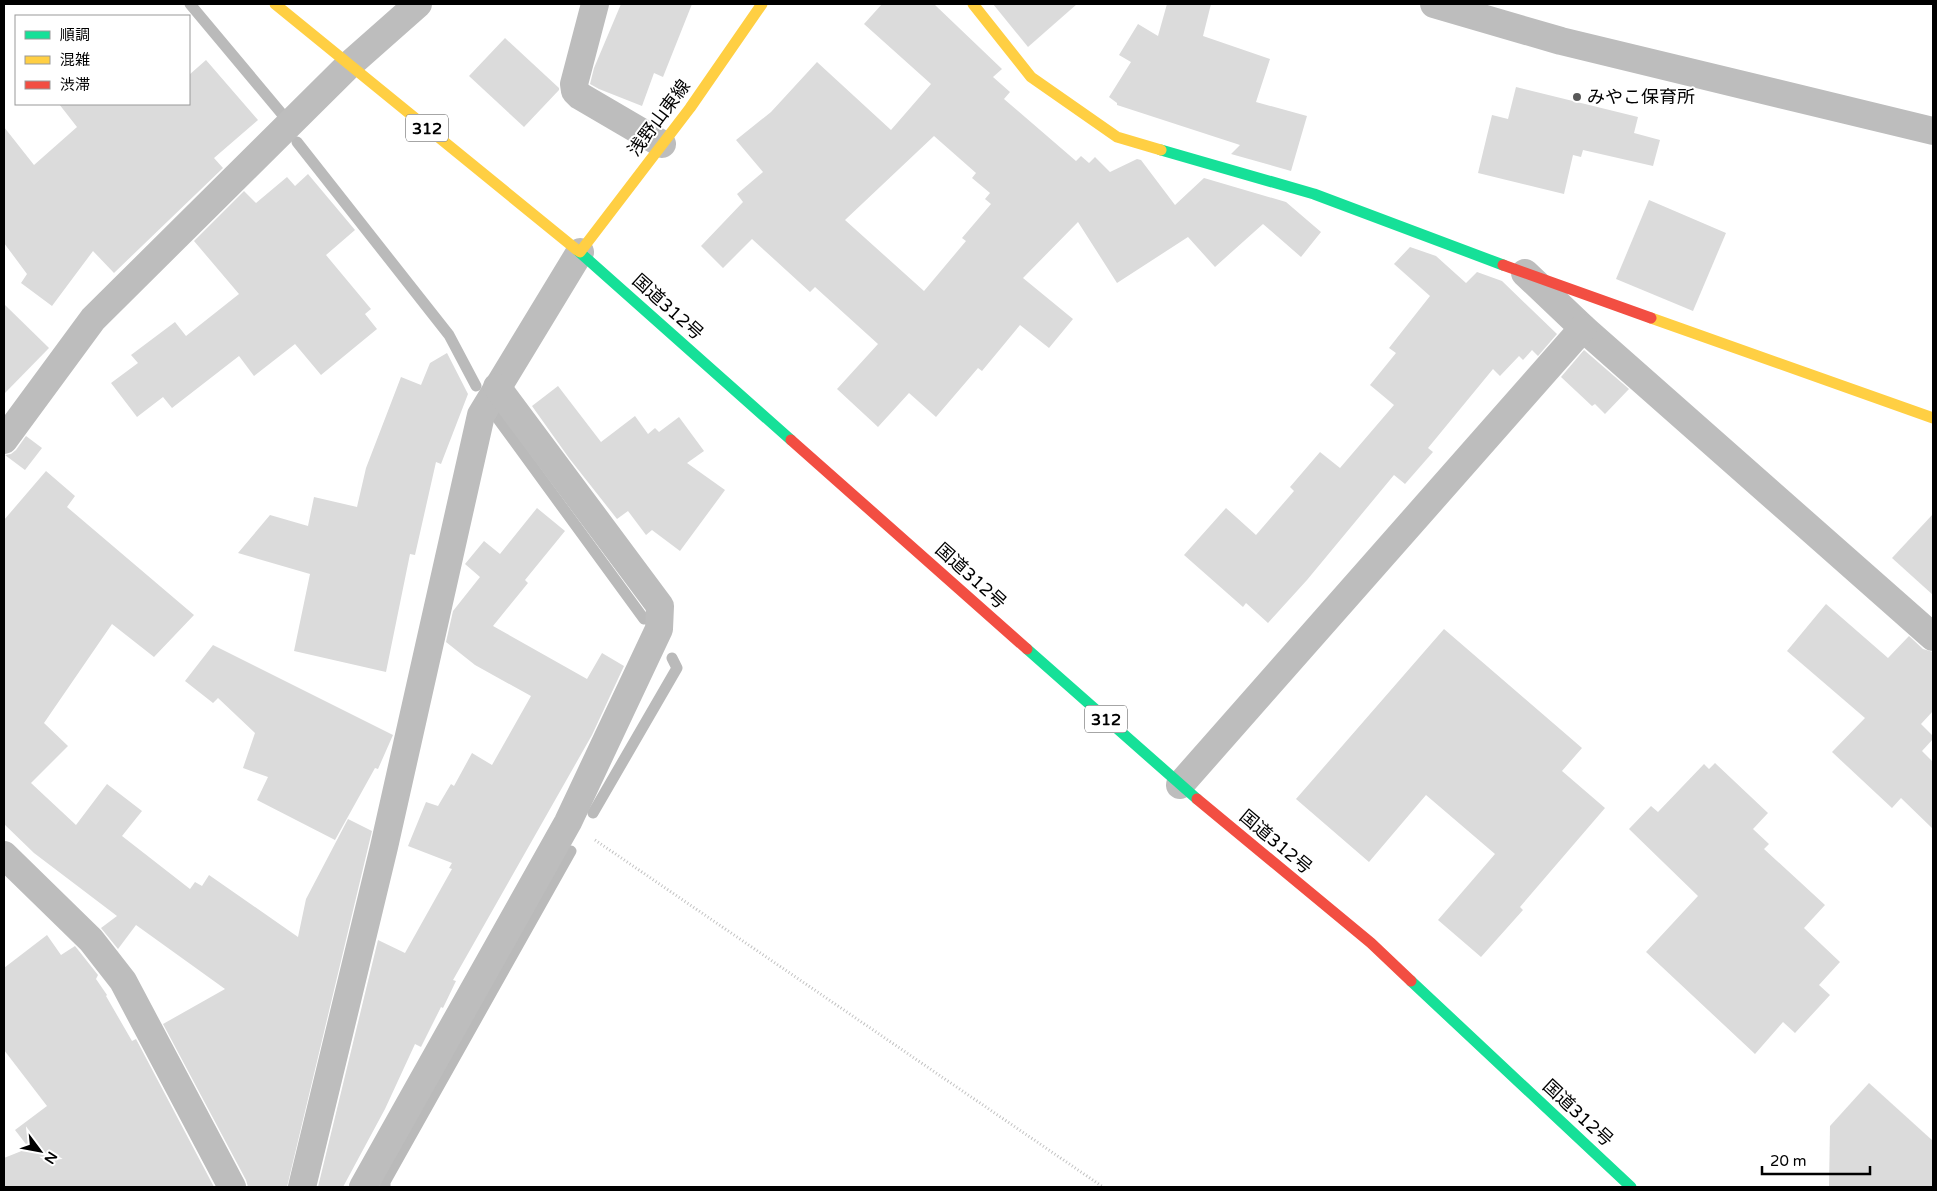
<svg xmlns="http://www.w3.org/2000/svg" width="1937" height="1191" viewBox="0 0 1937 1191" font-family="'Varela Round','Noto Sans JP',sans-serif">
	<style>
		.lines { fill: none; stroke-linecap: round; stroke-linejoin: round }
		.stream { stroke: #bababa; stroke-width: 11 }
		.building { fill: #dbdbdb; fill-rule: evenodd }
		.path { stroke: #c2c2c2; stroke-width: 3; stroke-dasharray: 1 2.5; stroke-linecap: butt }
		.street { stroke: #bdbdbd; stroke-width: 28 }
		.fast { stroke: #16e098; stroke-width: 11 }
		.slow { stroke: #ffcf43; stroke-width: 11 }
		.jam { stroke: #f24e42; stroke-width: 11 }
		.poi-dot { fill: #595959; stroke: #fff; stroke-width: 2 }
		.labels { text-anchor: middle; stroke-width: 4; stroke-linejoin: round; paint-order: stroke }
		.shield { fill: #fff; stroke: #4c4c4c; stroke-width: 1 }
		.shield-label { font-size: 16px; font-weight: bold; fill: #000 }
		.poi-label { font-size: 18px; fill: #000; stroke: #fff; text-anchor: start }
		.street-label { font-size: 18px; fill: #000; stroke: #fff }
	</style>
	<rect width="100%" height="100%" fill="#fff"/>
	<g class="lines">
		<!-- stream -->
		<g class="stream">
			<polyline points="190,4 282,114"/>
			<polyline points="297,142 449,335 476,386"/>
			<polyline points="495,415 644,619"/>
			<polyline points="593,813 677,668 672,658"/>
			<polyline points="385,1187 385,1182 571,851"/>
		</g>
	</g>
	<!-- building -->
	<g class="building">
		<polygon points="621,4 692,4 663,77 654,73 642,106 599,89 590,84 594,68"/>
		<path d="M882 4H934L1002 69 993 77 1010 92 1004 99 1076 161 1081 156 1089 163 1095 157 1110 172 1137 159 1141 160 1175 205 1204 178 1286 202 1321 232 1301 257 1263 224 1215 267 1188 237 1117 283 1078 222 1023 278 1073 319 1049 348 1020 325 982 371 978 368 936 417 909 393 878 427 837 389 878 344 815 287 810 292 752 239 723 268 701 246 743 202 737 194 763 172 736 140 771 112 817 62 891 130 931 84 864 24ZM934 136 976 173 972 178 990 193 985 199 991 204 962 238 966 241 924 291 845 220Z"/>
		<polygon points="993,4 1077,4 1028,47"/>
		<polygon points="1167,4 1211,4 1203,36 1270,59 1256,102 1307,116 1291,171 1231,154 1240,145 1117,105 1117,103 1109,97 1131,62 1119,55 1138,24 1158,36"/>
		<polygon points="505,38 559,88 559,90 524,127 469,76"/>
		<polygon points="206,60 258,120 214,158 223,168 114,273 93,251 52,306 21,283 27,274 4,243 4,127 34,165 77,127 59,104 189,104 189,75"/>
		<polygon points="1516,87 1638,117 1634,133 1660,140 1653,166 1583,150 1581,157 1573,155 1564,194 1478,173 1492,115 1508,119"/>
		<polygon points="308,174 355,230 326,255 371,309 365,314 377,329 321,375 295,344 254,376 239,356 172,408 163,397 137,417 111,383 138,363 131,355 175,322 186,336 239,294 194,241 244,191 256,203 287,177 295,186"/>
		<polygon points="1649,200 1726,233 1693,311 1616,279"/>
		<polygon points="1410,247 1436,256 1466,283 1477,272 1502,281 1557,334 1538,356 1532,350 1523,360 1519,356 1500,376 1493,369 1428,448 1433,452 1405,484 1394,475 1307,580 1268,623 1246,603 1243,607 1184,555 1226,508 1256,535 1294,491 1290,487 1320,452 1340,468 1394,405 1370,385 1396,353 1389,348 1430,296 1394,264"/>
		<polygon points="4,304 49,348 4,394"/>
		<polygon points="1584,350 1629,389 1605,414 1595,404 1592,406 1561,377"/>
		<polygon points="447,353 468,394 441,464 436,462 415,555 410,554 386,672 294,651 310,574 238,553 270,515 308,526 314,497 357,507 366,468 401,377 421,385 430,363"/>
		<polygon points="558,386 601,442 635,416 648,434 655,428 659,432 679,417 704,451 687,463 725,490 680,551 652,530 646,535 628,511 617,519 569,458 532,406"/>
		<polygon points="26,436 42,448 25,470 5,455 11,454 16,450"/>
		<polygon points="46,471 75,496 67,507 194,615 154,657 112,624 44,723 68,746 31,783 76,825 107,784 142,811 122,836 190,889 195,882 202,886 209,875 298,937 306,899 348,819 372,831 287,1187 248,1187 246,1180 163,1024 225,989 136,925 118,949 101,928 117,916 34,853 4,824 4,520"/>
		<polygon points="537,508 565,531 525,580 528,583 493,626 587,679 602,653 624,666 592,735 453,980 456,981 443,1008 441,1007 421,1047 415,1044 385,1109 343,1187 318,1187 378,940 405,953 452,869 449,868 452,863 408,846 426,802 438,806 451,784 454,786 472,753 492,765 531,696 475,665 446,642 453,611 480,577 465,564 484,541 500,554"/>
		<polygon points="1933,514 1933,595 1892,558"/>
		<polygon points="1826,604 1888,658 1909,636 1923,649 1933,652 1933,711 1921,724 1933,736 1933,739 1922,751 1933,762 1933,829 1901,798 1892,808 1832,752 1865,718 1787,651"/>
		<polygon points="1444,629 1582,748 1562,771 1605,808 1520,907 1523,910 1481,957 1438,920 1495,854 1426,795 1369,862 1296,799"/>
		<polygon points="213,645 393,735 378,769 375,768 335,840 257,800 268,777 243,768 255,733 218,698 213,703 185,681"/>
		<polygon points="1715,763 1768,813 1753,829 1769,844 1764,849 1825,905 1804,928 1840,962 1819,985 1830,995 1795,1033 1783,1022 1755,1054 1646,952 1698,896 1629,829 1651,806 1658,812 1704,764 1709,769"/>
		<polygon points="47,935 61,955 75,946 98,975 96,979 107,995 106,996 132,1041 136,1039 214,1187 4,1187 4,1158 29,1148 15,1130 47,1106 4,1050 4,968"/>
		<polygon points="1869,1083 1933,1141 1933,1187 1829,1187 1830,1126"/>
	</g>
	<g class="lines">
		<!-- path -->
		<polyline class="path" points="595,840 1103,1187"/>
		<!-- street -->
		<g class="street">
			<polyline points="595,4 574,84 575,91 580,96 662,144"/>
			<polyline points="1434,4 1561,41 1933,131"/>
			<polyline points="1525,273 1583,328 1933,637"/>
			<polyline points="4,440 93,319 349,65 418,4"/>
			<polyline points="1180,785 1583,328"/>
			<polyline points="4,855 91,940 123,981 232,1187"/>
			<polyline points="302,1187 384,847 481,415 580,252"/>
			<polyline points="363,1187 568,822 659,629 660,606 497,387"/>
		</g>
		<!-- fast -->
		<g class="fast">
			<polyline points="1161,150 1314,194 1503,265"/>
			<polyline points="577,250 791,440"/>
			<polyline points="1027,649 1197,799"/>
			<polyline points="1411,981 1631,1187"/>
		</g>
		<!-- slow -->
		<g class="slow">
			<polyline points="275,4 577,250"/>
			<polyline points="973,4 1031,77 1117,137 1161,150"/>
			<polyline points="580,252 690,108 762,4"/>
			<polyline points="1651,318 1933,418"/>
		</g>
		<!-- jam -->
		<g class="jam">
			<polyline points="1503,265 1651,318"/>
			<polyline points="791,440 1027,649"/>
			<polyline points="1197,799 1371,943 1411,981"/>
		</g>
	</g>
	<!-- markers -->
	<circle class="poi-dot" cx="1577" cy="97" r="5"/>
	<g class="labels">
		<!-- shield labels -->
		<g class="shield">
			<rect x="406" y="114.5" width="42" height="27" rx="4"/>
			<rect x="1085" y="705.5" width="42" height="27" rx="4"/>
		</g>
		<g class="shield-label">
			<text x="427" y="134">312</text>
			<text x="1106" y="725">312</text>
		</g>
		<!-- poi labels -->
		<g class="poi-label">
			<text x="1587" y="103">みやこ保育所</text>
		</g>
		<!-- street labels -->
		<g class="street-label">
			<text transform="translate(659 118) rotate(-53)" y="6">浅野山東線</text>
			<text transform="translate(668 307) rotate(42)" y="6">国道312号</text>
			<text transform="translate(971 576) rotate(42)" y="6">国道312号</text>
			<text transform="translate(1276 842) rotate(40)" y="6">国道312号</text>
			<text transform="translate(1578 1113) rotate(43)" y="6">国道312号</text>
		</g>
	</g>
	<!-- border -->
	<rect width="1937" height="1191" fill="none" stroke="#000000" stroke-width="10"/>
	<!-- legend -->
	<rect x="15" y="15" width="175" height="90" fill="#ffffff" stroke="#999999"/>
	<rect x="25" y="31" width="25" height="8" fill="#16e098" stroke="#999999"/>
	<text x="60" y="40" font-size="15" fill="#000000">順調</text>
	<rect x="25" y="56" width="25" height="8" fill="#ffcf43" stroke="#999999"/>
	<text x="60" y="65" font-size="15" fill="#000000">混雑</text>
	<rect x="25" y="81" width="25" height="8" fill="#f24e42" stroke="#999999"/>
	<text x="60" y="90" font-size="15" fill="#000000">渋滞</text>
	<!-- north arrow -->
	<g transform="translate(40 1151) rotate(122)" stroke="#ffffff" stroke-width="4" paint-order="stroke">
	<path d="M0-4L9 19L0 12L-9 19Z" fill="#000000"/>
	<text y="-8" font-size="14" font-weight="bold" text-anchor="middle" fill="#000000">N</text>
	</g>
	<!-- scale -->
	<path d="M1762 1166v8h108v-8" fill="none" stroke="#000000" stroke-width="2.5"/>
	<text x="1770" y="1166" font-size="15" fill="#000000" stroke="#ffffff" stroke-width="4" paint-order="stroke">20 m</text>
</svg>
